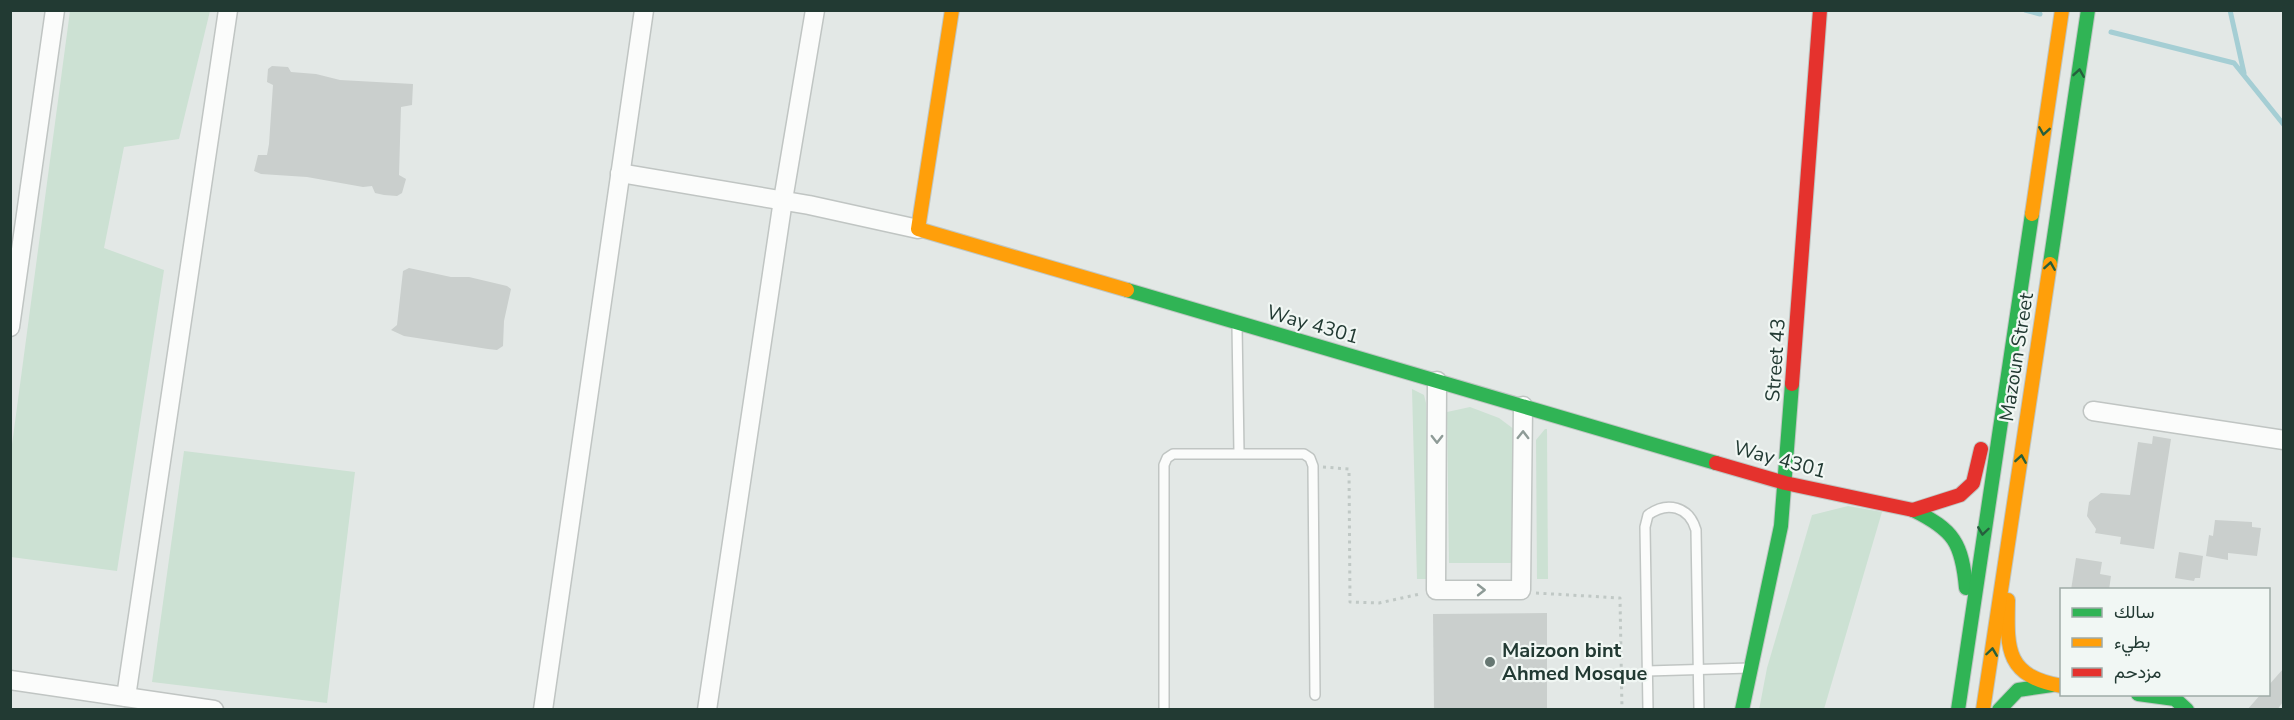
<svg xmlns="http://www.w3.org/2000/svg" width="2294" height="720" viewBox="0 0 2294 720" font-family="'Nunito Sans',Vazirmatn,sans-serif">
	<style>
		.green { fill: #cce1d3 }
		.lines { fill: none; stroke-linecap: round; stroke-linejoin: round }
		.stream { stroke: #a5ced4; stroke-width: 5 }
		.building { fill: #cacfcd }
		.lane-casing { stroke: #c0c5c3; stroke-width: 12 }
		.street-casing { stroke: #c0c5c3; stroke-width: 21 }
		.fast-casing { stroke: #bfc6c3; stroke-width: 16 }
		.slow-casing { stroke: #bfc6c3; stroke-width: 16 }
		.jam-casing { stroke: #bfc6c3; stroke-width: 16 }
		.path { stroke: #c0c8c5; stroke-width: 3; stroke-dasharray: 3 4.5; stroke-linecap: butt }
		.lane { stroke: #fbfcfb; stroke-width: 9 }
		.street { stroke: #fbfcfb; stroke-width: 18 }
		.fast { stroke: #30b455; stroke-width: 14 }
		.slow { stroke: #ff9f0a; stroke-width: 14 }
		.jam { stroke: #e5322d; stroke-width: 14 }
		.oneway { stroke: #265f3d }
		.oneway2 { stroke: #8e9b97 }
		.poi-dot { fill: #667772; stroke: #f1f7f4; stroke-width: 2 }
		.labels { text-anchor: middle; stroke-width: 4.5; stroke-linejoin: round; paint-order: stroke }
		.street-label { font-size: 20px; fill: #223a33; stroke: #f1f7f4 }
		.poi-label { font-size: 20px; font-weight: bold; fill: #223a33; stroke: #f1f7f4; text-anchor: start }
	</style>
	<rect width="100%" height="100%" fill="#e3e8e6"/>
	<!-- green -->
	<g class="green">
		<polygon points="70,11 210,11 179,139 124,147 104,248 164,270 117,571 11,557 11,452"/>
		<polygon points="1412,389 1424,395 1426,403 1431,579 1417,579"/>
		<polygon points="1470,407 1499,418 1515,430 1515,563 1449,563 1447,412"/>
		<polygon points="1545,429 1547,429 1548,579 1537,579 1536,440"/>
		<polygon points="184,451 355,472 327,703 152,682"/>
		<polygon points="1848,506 1882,512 1824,709 1759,710 1767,668 1812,515"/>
	</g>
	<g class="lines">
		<!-- stream -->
		<g class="stream">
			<polyline points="2025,10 2040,14"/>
			<polyline points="2230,10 2244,73"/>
			<polyline points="2111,32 2234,63 2284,125"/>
		</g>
	</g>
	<!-- building -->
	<g class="building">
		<polygon points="272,66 288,67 291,72 316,74 340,80 413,84 412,105 401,107 399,175 406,179 402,193 397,196 384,195 375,193 372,186 363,187 307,177 261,174 254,171 258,155 267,155 269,144 273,85 267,82 268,69"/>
		<polygon points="409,268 451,277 469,277 507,286 511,289 504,321 503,346 497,350 488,349 404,336 391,330 397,325 403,271"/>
		<polygon points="2153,436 2171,439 2154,549 2120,544 2121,537 2095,533 2096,529 2087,516 2089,502 2101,493 2130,495 2138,442 2152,444"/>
		<polygon points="2215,520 2252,522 2252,527 2261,528 2257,556 2228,553 2228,560 2206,556 2209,535 2213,536"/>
		<polygon points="2179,552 2203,556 2200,578 2195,578 2194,581 2175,578"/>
		<polygon points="2076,558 2102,562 2100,574 2111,576 2109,590 2071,590"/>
		<polygon points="1547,613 1547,710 1434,710 1433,614"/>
		<polygon points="2283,669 2283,702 2277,710 2247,710 2261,694 2268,694 2268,686"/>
	</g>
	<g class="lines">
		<defs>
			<g id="lane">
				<polyline points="1237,325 1239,453"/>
				<polyline points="1647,671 1750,668"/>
				<polyline points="1164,710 1164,465 1167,458 1173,454 1304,454 1310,458 1313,466 1315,695"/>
				<path d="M1648 710 1645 527 1648 515C1667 501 1689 506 1696 530L1699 710"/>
			</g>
			<g id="street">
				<polyline points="620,173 809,205 918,229"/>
				<polyline points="10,327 55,10"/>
				<polyline points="1437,381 1436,590 1521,590 1523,406"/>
				<polyline points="2093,411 2284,440"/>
				<polyline points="10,680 214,710"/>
				<polyline points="126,697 228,10"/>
				<polyline points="543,710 644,10"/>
				<polyline points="707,710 783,200 815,10"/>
			</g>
			<g id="fast">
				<polyline points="2050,264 2088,10"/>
				<polyline points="1127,290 1716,463"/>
				<path d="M1913 510C1954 530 1962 543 1966 588"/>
				<polyline points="2138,694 2175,699 2187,710"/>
				<polyline points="1742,710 1781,526 1792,384"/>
				<polyline points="1958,710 2032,214"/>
				<polyline points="1999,710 2018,690 2052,685"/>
			</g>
			<g id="slow">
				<polyline points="952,10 918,229 1127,290"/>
				<polyline points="2032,214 2062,10"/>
				<path d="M2008 600C2007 649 2005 676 2062 686"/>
				<polyline points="1983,710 2050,264"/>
			</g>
			<g id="jam">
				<polyline points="1792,384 1820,10"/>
				<polyline points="1716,463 1785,483 1913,510"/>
				<polyline points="1913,510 1960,495 1973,483 1981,449"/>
			</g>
		</defs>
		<!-- lane casing -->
		<use href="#lane" class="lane-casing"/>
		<!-- street casing -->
		<use href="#street" class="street-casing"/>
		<!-- fast casing -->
		<use href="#fast" class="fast-casing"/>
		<!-- slow casing -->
		<use href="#slow" class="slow-casing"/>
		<!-- jam casing -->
		<use href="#jam" class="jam-casing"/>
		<!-- path -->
		<g class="path">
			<polyline points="1323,467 1349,469 1350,602 1379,603 1420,594"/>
			<polyline points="1536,593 1620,598 1622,710"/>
		</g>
		<!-- lane -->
		<use href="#lane" class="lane"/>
		<!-- street -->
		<use href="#street" class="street"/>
		<!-- fast -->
		<use href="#fast" class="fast"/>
		<!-- slow -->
		<use href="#slow" class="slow"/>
		<!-- jam -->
		<use href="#jam" class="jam"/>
	</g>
	<!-- one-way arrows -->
	<defs><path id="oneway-chevron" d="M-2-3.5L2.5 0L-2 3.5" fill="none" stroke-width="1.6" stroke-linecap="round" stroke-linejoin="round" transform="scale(1.5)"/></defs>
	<g class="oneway">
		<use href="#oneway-chevron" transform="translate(2079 73) rotate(-81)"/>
		<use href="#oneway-chevron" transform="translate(2044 131) rotate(99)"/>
		<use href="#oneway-chevron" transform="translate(2050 266) rotate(-81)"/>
		<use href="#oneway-chevron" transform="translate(2021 459) rotate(-81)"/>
		<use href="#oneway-chevron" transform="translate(1983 531) rotate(98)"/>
		<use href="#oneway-chevron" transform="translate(1992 652) rotate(-82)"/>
	</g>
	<g class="oneway2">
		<use href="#oneway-chevron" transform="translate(1523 435) rotate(-89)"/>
		<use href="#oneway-chevron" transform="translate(1437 439) rotate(90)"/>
		<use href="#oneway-chevron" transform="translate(1481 590)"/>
	</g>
	<!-- markers -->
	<circle class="poi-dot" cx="1490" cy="662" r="6"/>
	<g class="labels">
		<!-- street labels -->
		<g class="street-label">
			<text transform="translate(1313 324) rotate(16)" y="7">Way 4301</text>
			<text transform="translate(2016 357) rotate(-81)" y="7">Mazoun Street</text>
			<text transform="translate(1775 360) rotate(-86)" y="7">Street 43</text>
			<text transform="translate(1780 459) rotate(15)" y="7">Way 4301</text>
		</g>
		<!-- poi labels -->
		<g class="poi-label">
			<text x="1502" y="657">Maizoon bint<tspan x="1502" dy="23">Ahmed Mosque</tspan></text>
		</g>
	</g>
	<!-- border -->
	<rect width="2294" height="720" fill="none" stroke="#223a33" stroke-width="24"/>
	<!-- legend -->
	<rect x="2060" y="588" width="210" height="108" fill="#f1f7f4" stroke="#9eaba7" stroke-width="1.5"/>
	<rect x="2072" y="608" width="30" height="9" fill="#30b455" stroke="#9eaba7" stroke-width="1.5"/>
	<text x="2114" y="618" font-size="18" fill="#223a33">سالك</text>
	<rect x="2072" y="638" width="30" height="9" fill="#ff9f0a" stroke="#9eaba7" stroke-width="1.5"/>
	<text x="2114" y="648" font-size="18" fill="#223a33">بطيء</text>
	<rect x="2072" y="668" width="30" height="9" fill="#e5322d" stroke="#9eaba7" stroke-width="1.5"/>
	<text x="2114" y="678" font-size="18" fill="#223a33">مزدحم</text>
</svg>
